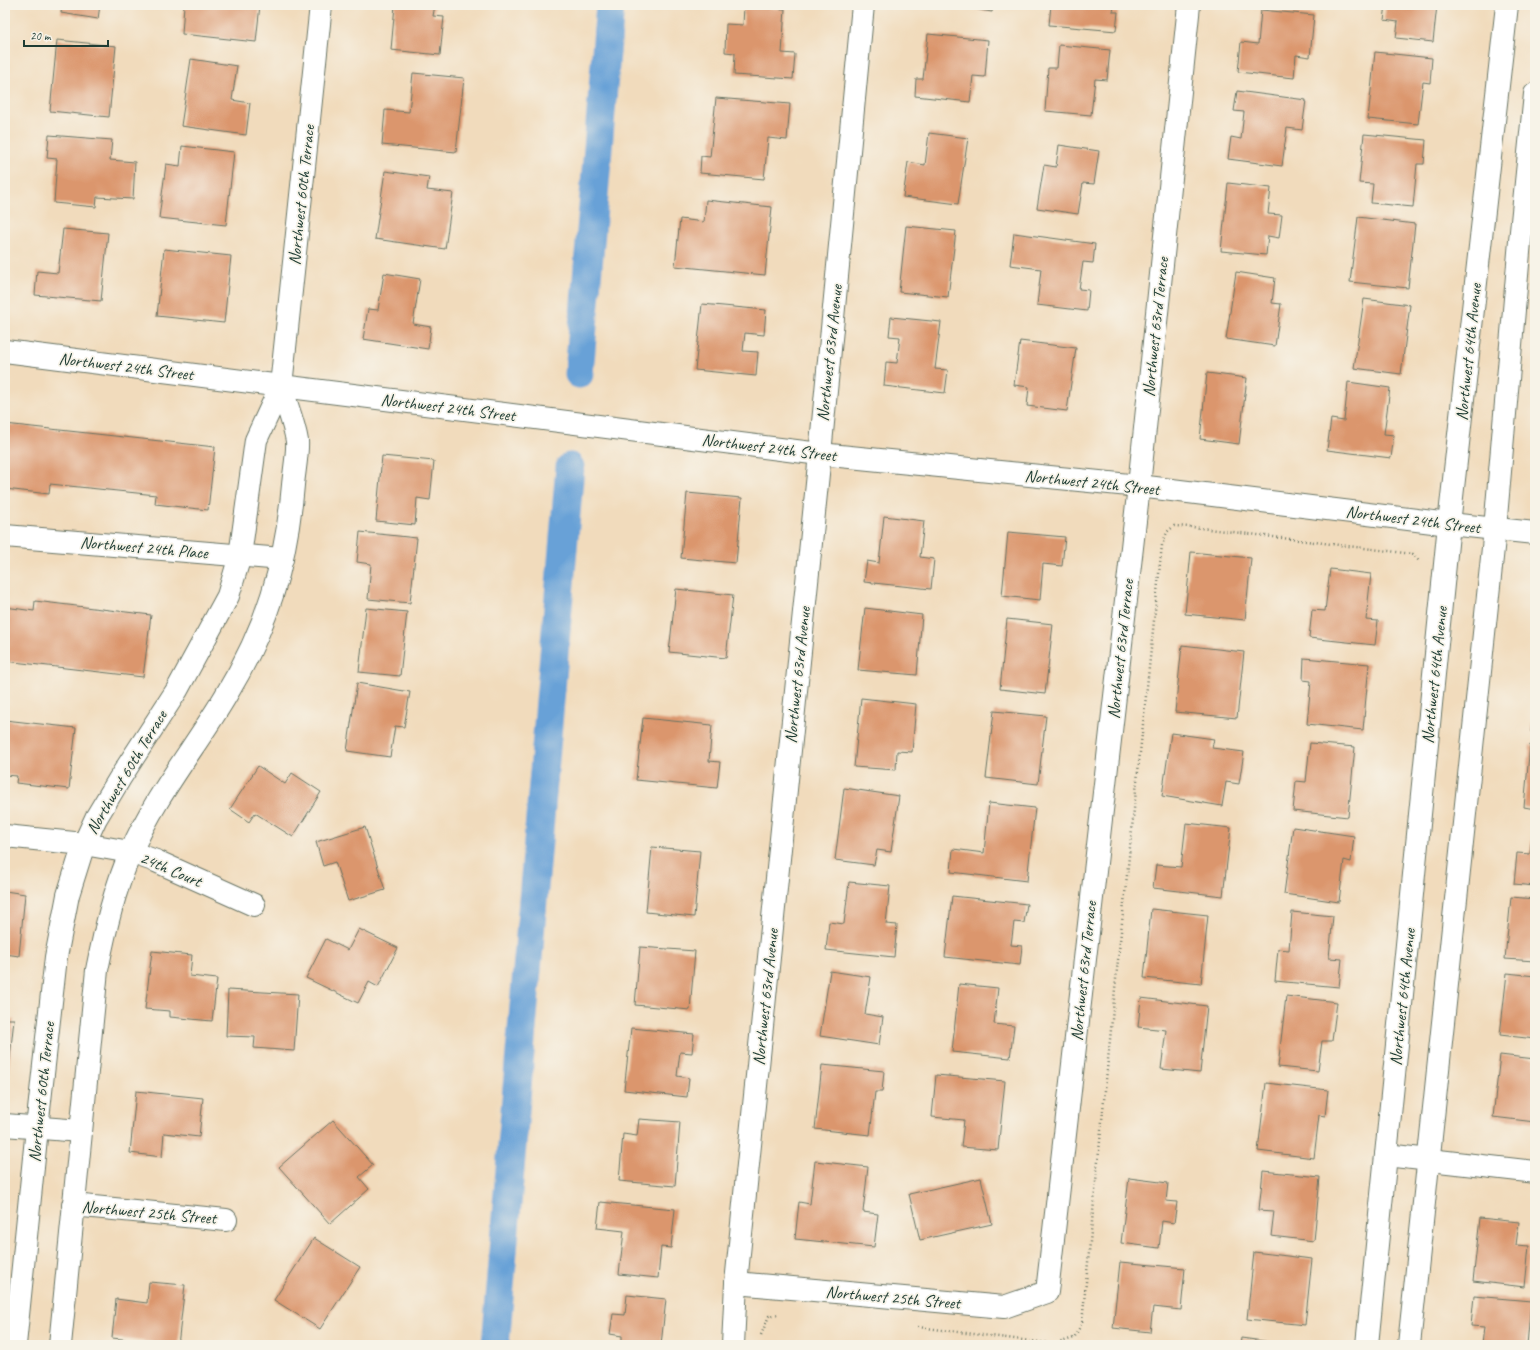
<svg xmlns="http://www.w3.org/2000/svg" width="1540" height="1350" viewBox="0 0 1540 1350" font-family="Caveat,sans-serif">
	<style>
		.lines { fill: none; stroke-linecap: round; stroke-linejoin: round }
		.canal { stroke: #68a1d7; stroke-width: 29 }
		.building { fill: #db966d }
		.minor-casing { stroke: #687464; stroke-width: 24 }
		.tertiary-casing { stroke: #687464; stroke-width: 24 }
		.path { stroke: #687464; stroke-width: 2.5; stroke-dasharray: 1 3; stroke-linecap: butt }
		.minor { stroke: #fff; stroke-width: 22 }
		.tertiary { stroke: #fff; stroke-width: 22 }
		.labels { text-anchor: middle; stroke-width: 3.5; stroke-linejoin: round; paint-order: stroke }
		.street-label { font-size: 17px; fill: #1f3d34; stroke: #f7f3e8 }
	</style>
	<rect width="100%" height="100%" fill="#f7f3e8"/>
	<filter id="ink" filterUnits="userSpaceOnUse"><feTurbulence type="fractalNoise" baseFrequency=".025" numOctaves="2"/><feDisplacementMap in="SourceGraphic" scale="8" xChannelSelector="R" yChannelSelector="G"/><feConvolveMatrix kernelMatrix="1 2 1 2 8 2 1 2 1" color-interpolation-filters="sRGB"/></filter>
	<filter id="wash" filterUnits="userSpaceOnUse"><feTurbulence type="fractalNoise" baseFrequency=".012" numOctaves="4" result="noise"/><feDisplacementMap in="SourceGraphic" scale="16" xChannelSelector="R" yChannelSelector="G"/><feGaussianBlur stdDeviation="0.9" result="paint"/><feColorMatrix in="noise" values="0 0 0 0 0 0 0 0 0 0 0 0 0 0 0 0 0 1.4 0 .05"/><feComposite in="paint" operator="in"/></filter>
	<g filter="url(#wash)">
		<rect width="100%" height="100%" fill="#f1dbbc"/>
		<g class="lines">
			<!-- canal -->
			<g class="canal">
				<polyline points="579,374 610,5"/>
				<polyline points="495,1345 570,467"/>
			</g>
		</g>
		<g id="blocks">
			<!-- building -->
			<g class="building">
				<polygon points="62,5 100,5 98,19 61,13"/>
				<polygon points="184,5 260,5 256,42 182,34"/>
				<polygon points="395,5 435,5 433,16 444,17 440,55 391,50"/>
				<polygon points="951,5 993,5 992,12"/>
				<polygon points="1051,5 1114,5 1113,12 1118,12 1116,31 1049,25"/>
				<polygon points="1386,5 1437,5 1433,42 1396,38 1398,22 1384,20"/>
				<polygon points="744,6 785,9 782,53 795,54 793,79 734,75 735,53 725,52 726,24 743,25"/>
				<polygon points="1261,10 1314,15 1310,57 1296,55 1294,78 1238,72 1241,42 1258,44"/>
				<polygon points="928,34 988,40 985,77 973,76 970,102 915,96 916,79 923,79"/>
				<polygon points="57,40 116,46 109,117 50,111"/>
				<polygon points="1059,45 1110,50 1107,80 1095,79 1091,115 1045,111 1048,68 1057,68"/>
				<polygon points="1375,52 1432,58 1430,83 1423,82 1418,124 1368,119"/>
				<polygon points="191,59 237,66 232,100 250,103 246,135 181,126"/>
				<polygon points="413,73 464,78 456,152 382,145 385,110 409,112"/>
				<polygon points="1237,91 1306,100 1302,130 1287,128 1282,166 1228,159 1231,137 1241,139 1244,112 1234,111"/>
				<polygon points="716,98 790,104 787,140 768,138 764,179 700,173 701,156 710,157"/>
				<polygon points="929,133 968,138 958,204 903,197 908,162 925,165"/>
				<polygon points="1364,134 1426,140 1424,164 1417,164 1413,207 1371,203 1373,184 1359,183"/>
				<polygon points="49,135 112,140 110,160 135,162 133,199 97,197 96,207 54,203 57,159 47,158"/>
				<polygon points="1059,145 1099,151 1094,184 1083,183 1078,214 1037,208 1044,165 1056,167"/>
				<polygon points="182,146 234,152 226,225 159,218 166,164 180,166"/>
				<polygon points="385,171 429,177 427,190 453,193 445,249 375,239"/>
				<polygon points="1228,183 1271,188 1268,214 1282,215 1279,238 1268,236 1266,255 1221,251"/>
				<polygon points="706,200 772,207 765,275 675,266 680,219 704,222"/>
				<polygon points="1358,217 1415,224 1408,288 1350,282"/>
				<polygon points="906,226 956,231 948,297 899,292"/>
				<polygon points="63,229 108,233 101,301 35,295 37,271 58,273"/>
				<polygon points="1014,233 1095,244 1093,263 1083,262 1079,289 1089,290 1087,311 1037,305 1041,269 1010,265"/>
				<polygon points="164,249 231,256 224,323 157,316"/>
				<polygon points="1236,272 1275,278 1272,303 1281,304 1275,346 1226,339"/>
				<polygon points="384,273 420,279 413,324 431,327 428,349 363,339 368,309 378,310"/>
				<polygon points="1364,299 1410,305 1401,374 1354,368"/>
				<polygon points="702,304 766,310 764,335 745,333 743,351 758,352 756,376 695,370"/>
				<polygon points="891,317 941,322 935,369 948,370 945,393 884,386 886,362 897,363 900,337 889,336"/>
				<polygon points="1020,341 1076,348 1067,411 1027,406 1029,387 1014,385"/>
				<polygon points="1207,373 1247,378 1239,444 1200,439"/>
				<polygon points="1348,382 1390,388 1384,434 1394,435 1391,458 1327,450 1331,419 1344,421"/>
				<polygon points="5,424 215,447 208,510 155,504 156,495 50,484 49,494 5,489"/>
				<polygon points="382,456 434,461 430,500 417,498 415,525 376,521"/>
				<polygon points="687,493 742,498 736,563 681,558"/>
				<polygon points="884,516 924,521 920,557 934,559 931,589 864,582 867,561 879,563"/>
				<polygon points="360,532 417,538 410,603 368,599 371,564 357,562"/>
				<polygon points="1008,532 1065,537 1062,566 1043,564 1040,600 1002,596"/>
				<polygon points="1191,552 1251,558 1245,620 1185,614"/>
				<polygon points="1330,569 1371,574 1366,620 1378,621 1375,645 1309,638 1312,610 1325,611"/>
				<polygon points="676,589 733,595 726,658 669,652"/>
				<polygon points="35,601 151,615 143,677 5,661 5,607 34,611"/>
				<polygon points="366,608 407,612 400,676 359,672"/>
				<polygon points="865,608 922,615 917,675 858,670"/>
				<polygon points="1007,619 1053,624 1045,694 1000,689"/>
				<polygon points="1182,645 1244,652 1237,718 1175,712"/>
				<polygon points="1304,658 1369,664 1363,730 1307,724 1311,681 1303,680"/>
				<polygon points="357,683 410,692 404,727 395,726 390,757 347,751"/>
				<polygon points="861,698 916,704 912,752 897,751 896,770 854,767"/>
				<polygon points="1534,702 1535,702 1535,733 1531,732"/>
				<polygon points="994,711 1046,716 1038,784 986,778"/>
				<polygon points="643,718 712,725 709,761 720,762 717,788 636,780"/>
				<polygon points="5,720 76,728 69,789 16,783 17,776 5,775"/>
				<polygon points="1171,733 1214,739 1212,748 1244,752 1239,784 1226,782 1222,806 1162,796"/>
				<polygon points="1310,743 1355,747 1348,817 1293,811 1296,781 1306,782"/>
				<polygon points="1530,745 1535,746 1535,809 1524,807"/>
				<polygon points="258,766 285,784 292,773 321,792 293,837 255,813 249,822 230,809"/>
				<polygon points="844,788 899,796 891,852 877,850 874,865 835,860"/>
				<polygon points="989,803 1035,808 1027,881 951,872 953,849 984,853"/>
				<polygon points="1534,818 1535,886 1514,884 1517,853 1530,854"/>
				<polygon points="1186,823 1231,828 1223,896 1153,888 1156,865 1181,867"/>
				<polygon points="365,827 385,890 348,901 335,862 323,866 316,842"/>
				<polygon points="1293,827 1354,836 1351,862 1344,860 1339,902 1284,894"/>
				<polygon points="652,847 700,851 694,917 646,912"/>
				<polygon points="849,882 890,886 886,924 897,925 894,957 826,950 829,922 844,924"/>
				<polygon points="5,891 25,894 19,956 5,954"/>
				<polygon points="952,896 1027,904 1024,923 1014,922 1011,945 1022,946 1020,965 945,957"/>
				<polygon points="1511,897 1535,899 1535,961 1505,959"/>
				<polygon points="1151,909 1208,915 1201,984 1144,978"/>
				<polygon points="1292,912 1333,916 1329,958 1342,959 1339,987 1275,981 1278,949 1289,950"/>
				<polygon points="359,929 398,948 378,987 369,982 358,1003 306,978 326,939 348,950"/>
				<polygon points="640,947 695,951 690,1010 635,1005"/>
				<polygon points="152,951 192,955 190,976 217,979 212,1021 170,1017 170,1011 145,1009"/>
				<polygon points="830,971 871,977 865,1014 883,1017 879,1045 820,1036"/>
				<polygon points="1507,973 1535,976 1535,1039 1500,1035"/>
				<polygon points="959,984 998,988 994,1024 1014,1026 1010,1058 952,1052"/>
				<polygon points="228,990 298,994 294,1051 254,1048 255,1037 226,1036"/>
				<polygon points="1286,996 1337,1002 1332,1041 1322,1041 1318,1071 1278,1067"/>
				<polygon points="1141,998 1207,1006 1200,1073 1161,1069 1166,1030 1138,1027"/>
				<polygon points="5,1019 14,1019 8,1076 5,1076"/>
				<polygon points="631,1028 694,1034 692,1053 680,1052 677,1076 689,1078 687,1097 624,1090"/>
				<polygon points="1500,1055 1535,1059 1535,1122 1493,1117"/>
				<polygon points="822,1065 884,1071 882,1092 875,1092 870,1135 815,1129"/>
				<polygon points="936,1075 1005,1081 998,1150 961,1147 964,1120 932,1117"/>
				<polygon points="1266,1083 1328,1090 1325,1116 1319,1115 1314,1158 1258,1151"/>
				<polygon points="136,1091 203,1098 199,1137 164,1133 162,1157 130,1153"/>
				<polygon points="639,1119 680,1122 675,1186 619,1181 623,1134 637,1136"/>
				<polygon points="333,1120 373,1165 359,1177 369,1189 330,1224 279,1167"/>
				<polygon points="815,1161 868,1167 863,1212 878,1214 874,1247 795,1239 799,1202 810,1204"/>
				<polygon points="1263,1171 1320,1177 1314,1241 1271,1236 1274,1211 1259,1210"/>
				<polygon points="981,1178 992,1224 920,1240 909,1194"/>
				<polygon points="1129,1178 1168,1183 1166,1201 1177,1202 1174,1223 1162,1221 1159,1248 1121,1243"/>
				<polygon points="600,1202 675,1209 671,1248 661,1247 658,1278 619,1274 624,1231 597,1228"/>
				<polygon points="1480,1218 1519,1222 1516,1245 1529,1246 1525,1287 1473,1281"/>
				<polygon points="314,1238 360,1267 320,1329 274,1300"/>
				<polygon points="1254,1252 1312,1259 1305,1325 1247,1319"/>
				<polygon points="1120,1262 1185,1268 1181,1310 1153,1307 1150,1332 1113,1328"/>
				<polygon points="149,1282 185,1285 178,1345 112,1338 116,1299 147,1303"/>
				<polygon points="627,1295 666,1299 661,1345 622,1345 622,1336 610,1334 613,1314 625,1315"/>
				<polygon points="1474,1296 1531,1301 1527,1345 1482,1345 1484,1327 1471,1326"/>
				<polygon points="1241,1338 1278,1343 1277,1345 1240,1345"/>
			</g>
		</g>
	</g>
	<g filter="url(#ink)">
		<use href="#blocks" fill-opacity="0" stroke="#687464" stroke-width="1"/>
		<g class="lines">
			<defs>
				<g id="minor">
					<polyline points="5,351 820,454 1139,486 1449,524 1535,533"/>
					<polyline points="5,536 282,559"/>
					<polyline points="5,836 84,844 130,852 156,861 254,905"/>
					<polyline points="5,1125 80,1131"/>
					<polyline points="1386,1155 1535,1172"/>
					<polyline points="73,1205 226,1220"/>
					<polyline points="736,1283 1004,1307 1047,1292 1139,486 1189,5"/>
					<polyline points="15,1345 37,1128 56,957 68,895 84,844 96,818 120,778 177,690 228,596 240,556 256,440 281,386 321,5"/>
					<path d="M60 1345 97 970C105 930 114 890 131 852 155 796 194 749 225 697 267 628 286 565 293 485 294 473 298 452 297 441 294 422 286 404 281 386"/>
					<polyline points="733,1345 736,1283 820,454 863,5"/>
				</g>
				<g id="tertiary">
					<polyline points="1367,1345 1449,524 1507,5"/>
					<polyline points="1409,1345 1495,529 1520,241 1535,94"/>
				</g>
			</defs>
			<!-- minor casing -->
			<use href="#minor" class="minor-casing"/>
			<!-- tertiary casing -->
			<use href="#tertiary" class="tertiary-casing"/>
			<!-- path -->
			<g class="path">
				<polyline points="918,1327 1055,1344 1074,1338 1082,1323 1116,979 1162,545 1167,532 1174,526 1192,527 1413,554 1419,561"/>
				<polyline points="761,1335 769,1316 779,1314"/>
			</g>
			<!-- minor -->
			<use href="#minor" class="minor"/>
			<!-- tertiary -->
			<use href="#tertiary" class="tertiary"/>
		</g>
	</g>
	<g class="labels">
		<!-- street labels -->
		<g class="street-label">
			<text transform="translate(301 195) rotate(-84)" y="6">Northwest 60th Terrace</text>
			<text transform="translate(1155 327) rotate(-84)" y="6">Northwest 63rd Terrace</text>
			<text transform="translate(1468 352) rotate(-84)" y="6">Northwest 64th Avenue</text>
			<text transform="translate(829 353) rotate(-84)" y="6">Northwest 63rd Avenue</text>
			<text transform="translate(126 366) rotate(7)" y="6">Northwest 24th Street</text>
			<text transform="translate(448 407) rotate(7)" y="6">Northwest 24th Street</text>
			<text transform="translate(769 447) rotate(7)" y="6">Northwest 24th Street</text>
			<text transform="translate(1092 482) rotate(6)" y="6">Northwest 24th Street</text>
			<text transform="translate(1413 519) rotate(7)" y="6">Northwest 24th Street</text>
			<text transform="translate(144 547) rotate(5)" y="6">Northwest 24th Place</text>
			<text transform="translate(1120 649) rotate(-84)" y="6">Northwest 63rd Terrace</text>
			<text transform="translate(797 675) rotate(-84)" y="6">Northwest 63rd Avenue</text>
			<text transform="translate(1434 675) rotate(-84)" y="6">Northwest 64th Avenue</text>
			<text transform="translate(126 772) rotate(-59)" y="6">Northwest 60th Terrace</text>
			<text transform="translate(171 869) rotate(23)" y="6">24th Court</text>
			<text transform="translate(1083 971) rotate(-84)" y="6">Northwest 63rd Terrace</text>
			<text transform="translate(765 997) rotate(-84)" y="6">Northwest 63rd Avenue</text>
			<text transform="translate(1402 997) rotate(-84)" y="6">Northwest 64th Avenue</text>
			<text transform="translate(41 1092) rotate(-84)" y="6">Northwest 60th Terrace</text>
			<text transform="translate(149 1212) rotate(5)" y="6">Northwest 25th Street</text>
			<text transform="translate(893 1297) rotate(5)" y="6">Northwest 25th Street</text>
		</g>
	</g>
	<!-- margin -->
	<rect width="1540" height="1350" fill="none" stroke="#f7f3e8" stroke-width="20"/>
	<!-- scale -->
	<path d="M24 40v6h84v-6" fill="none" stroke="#1f3d34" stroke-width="2"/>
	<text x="30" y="40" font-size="12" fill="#1f3d34" stroke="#f7f3e8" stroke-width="3" paint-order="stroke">20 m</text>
</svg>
